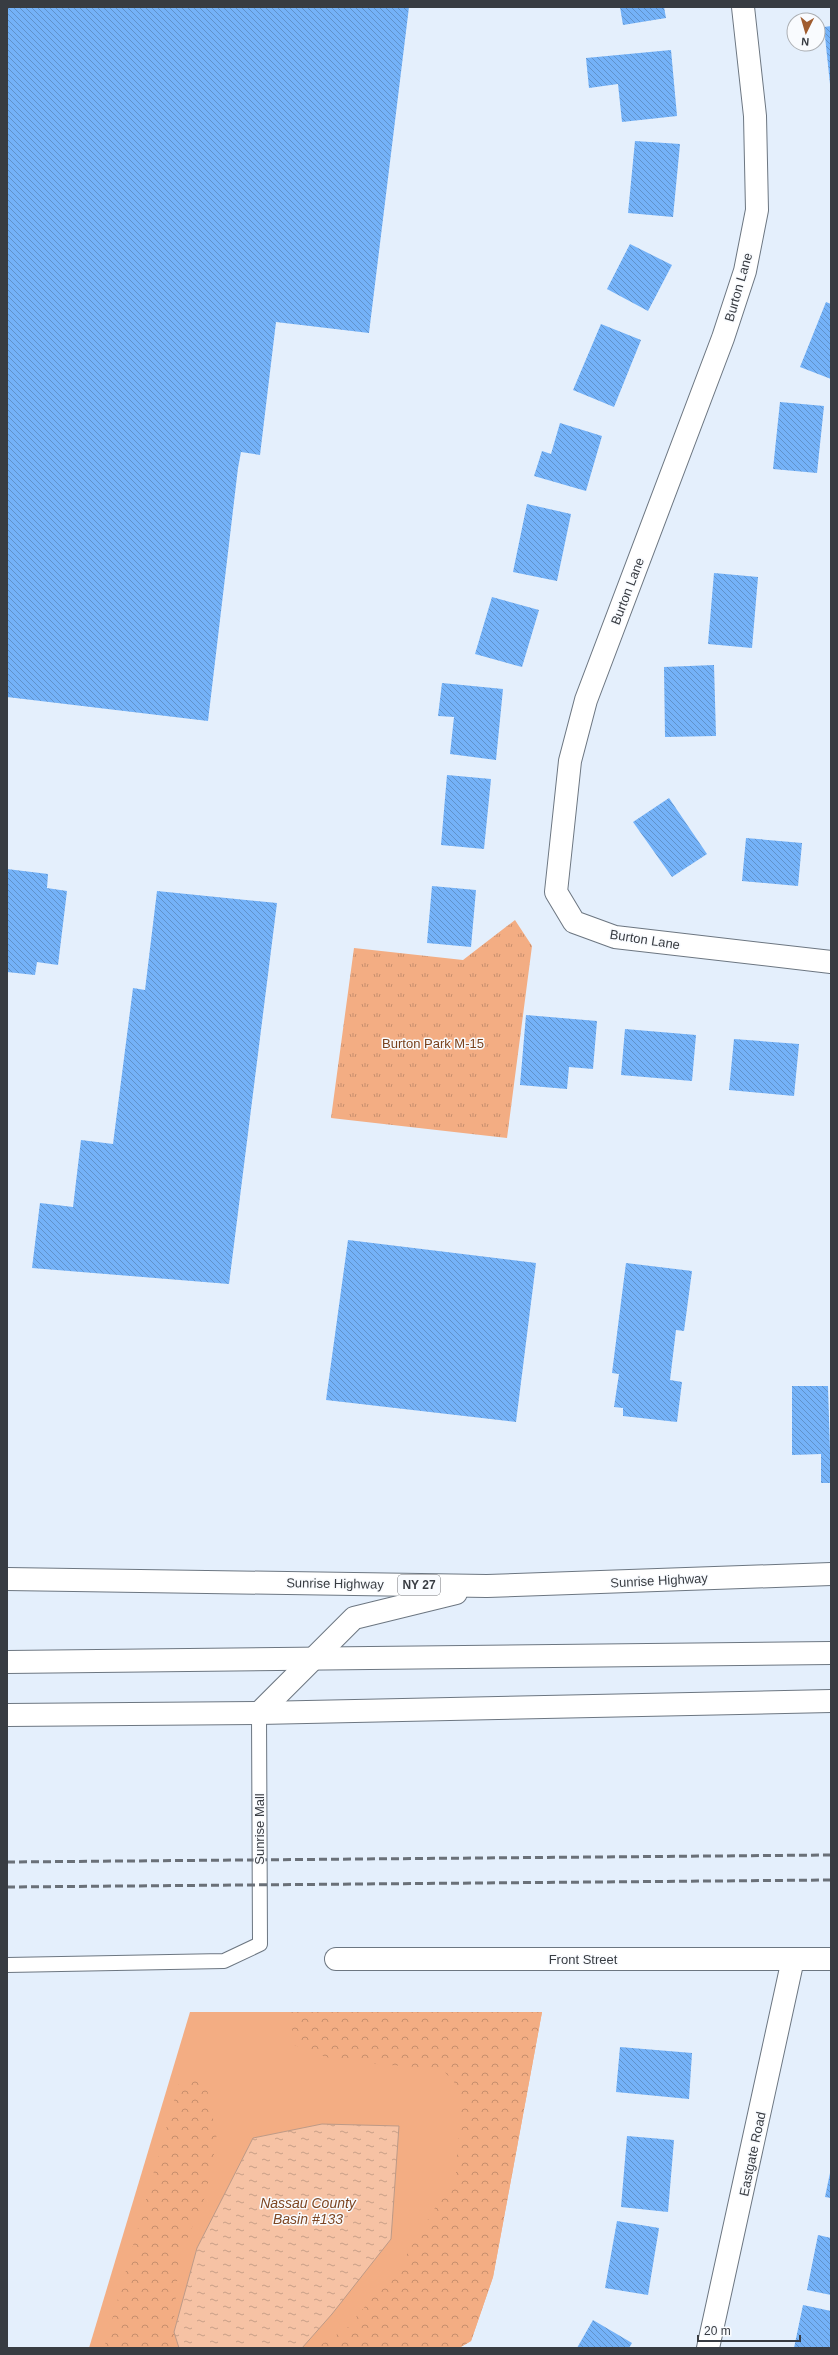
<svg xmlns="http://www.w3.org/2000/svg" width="838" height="2355" viewBox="0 0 838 2355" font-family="Arial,sans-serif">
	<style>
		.grass { fill: #f3ad83 }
		.forest { fill: url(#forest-crowns) }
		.park { fill: url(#park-tufts) }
		.water { fill: url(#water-ripples); stroke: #bd9a87 }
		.building { fill: url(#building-back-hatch) }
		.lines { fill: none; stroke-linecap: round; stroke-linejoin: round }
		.service-casing { stroke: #6c7681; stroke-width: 16 }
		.minor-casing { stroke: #6c7681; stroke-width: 24 }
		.trunk-casing { stroke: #6c7681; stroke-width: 24 }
		.service { stroke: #fff; stroke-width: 14 }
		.minor { stroke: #fff; stroke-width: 22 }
		.trunk { stroke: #fff; stroke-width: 22 }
		.rail { stroke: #6a7078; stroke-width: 3; stroke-dasharray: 8 4; stroke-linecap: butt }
		.labels { text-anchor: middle; stroke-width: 3; stroke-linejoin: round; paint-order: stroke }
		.shield { fill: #f9fbfe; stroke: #72757a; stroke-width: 1 }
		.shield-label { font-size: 12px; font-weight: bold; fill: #383c42 }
		.street-label { font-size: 13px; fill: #383c42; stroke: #f9fbfe }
		.park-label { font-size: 13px; fill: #79421d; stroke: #f9fbfe }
		.water-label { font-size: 14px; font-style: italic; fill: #7d4622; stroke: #f9fbfe }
	</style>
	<defs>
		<pattern id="forest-crowns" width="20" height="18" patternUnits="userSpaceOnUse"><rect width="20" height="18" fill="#f3ad83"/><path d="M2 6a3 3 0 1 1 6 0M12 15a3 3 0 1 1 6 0" fill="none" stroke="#c68e6d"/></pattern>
		<pattern id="park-tufts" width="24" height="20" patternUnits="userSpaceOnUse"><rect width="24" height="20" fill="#f3ad83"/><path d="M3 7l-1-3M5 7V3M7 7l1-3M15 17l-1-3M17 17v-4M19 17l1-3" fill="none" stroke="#c68e6d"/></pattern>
		<pattern id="water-ripples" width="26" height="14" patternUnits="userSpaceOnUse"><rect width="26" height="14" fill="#f6c2a4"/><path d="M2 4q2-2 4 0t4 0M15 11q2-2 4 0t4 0" fill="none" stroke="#c89f87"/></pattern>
		<pattern id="building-back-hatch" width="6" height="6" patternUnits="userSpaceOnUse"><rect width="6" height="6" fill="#74b2f8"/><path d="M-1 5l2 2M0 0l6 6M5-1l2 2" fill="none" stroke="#6092ca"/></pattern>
	</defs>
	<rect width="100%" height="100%" fill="#e4effc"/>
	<!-- grass -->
	<polygon class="grass" points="190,2012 542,2012 493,2277 471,2341 459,2348 89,2348"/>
	<!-- forest -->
	<g class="forest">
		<polygon points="290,2012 542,2012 493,2277 471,2341 459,2348 316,2348 347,2328 404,2259 456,2173 461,2090 442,2069 337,2061 294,2045"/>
		<polygon points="181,2076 204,2082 209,2096 217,2140 205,2197 179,2258 174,2320 192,2348 104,2348"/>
	</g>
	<!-- park -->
	<polygon class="park" points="515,920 532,946 507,1138 331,1118 354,948 463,960"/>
	<!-- water -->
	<polygon class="water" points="322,2124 399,2126 391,2239 332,2314 302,2348 179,2348 174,2332 197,2248 253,2138"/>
	<!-- building -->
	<g class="building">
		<polygon points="7,7 409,7 369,333 276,322 260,455 241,452 238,468 208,721 7,697"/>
		<polygon points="620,7 664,7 666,18 623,25"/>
		<polygon points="831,26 831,84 830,84 824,27"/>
		<polygon points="671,50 677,116 622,122 618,84 589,88 586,58"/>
		<polygon points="635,141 680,144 673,217 628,213"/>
		<polygon points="630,244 672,265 648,311 607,289"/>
		<polygon points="826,302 831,304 831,379 800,367"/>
		<polygon points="601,324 641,340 614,407 573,390"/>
		<polygon points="780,402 824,406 817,473 773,469"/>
		<polygon points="560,423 602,436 586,491 534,476 542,451 551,454"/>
		<polygon points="527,504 571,514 557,581 513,572"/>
		<polygon points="714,573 758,577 752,648 708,644"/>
		<polygon points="492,597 539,610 522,667 475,654"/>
		<polygon points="714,665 716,736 665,737 664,667"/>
		<polygon points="442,683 503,689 496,760 450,754 454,717 438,716"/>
		<polygon points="447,775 491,779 484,849 441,845"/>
		<polygon points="669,798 707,854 672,877 633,822"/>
		<polygon points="746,838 802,843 798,886 742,881"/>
		<polygon points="7,869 48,874 47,888 67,891 58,965 37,962 35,975 7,972"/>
		<polygon points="432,886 476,890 471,947 427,943"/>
		<polygon points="157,891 277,903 229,1284 32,1268 40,1203 73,1207 81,1140 113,1144 133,988 145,990"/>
		<polygon points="526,1015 597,1021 593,1069 569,1067 567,1089 520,1085"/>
		<polygon points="625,1029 696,1035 692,1081 621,1075"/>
		<polygon points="734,1039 799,1044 794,1096 729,1090"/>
		<polygon points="348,1240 536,1263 516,1422 326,1400"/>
		<polygon points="626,1263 692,1271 684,1331 676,1330 670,1380 682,1382 677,1422 623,1416 623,1408 614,1407 619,1374 612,1373"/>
		<polygon points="792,1386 828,1386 831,1483 821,1483 821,1454 792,1455"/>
		<polygon points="620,2047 692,2053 689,2099 616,2092"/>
		<polygon points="627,2136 674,2140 668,2212 621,2207"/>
		<polygon points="830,2173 831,2173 831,2198 825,2197"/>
		<polygon points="617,2221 659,2228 648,2295 605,2288"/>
		<polygon points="818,2235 831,2238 831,2295 807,2290"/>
		<polygon points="803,2305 831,2311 831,2348 794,2348"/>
		<polygon points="593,2320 632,2343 629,2348 577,2348"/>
	</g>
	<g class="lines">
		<defs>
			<polyline id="service" points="7,1965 224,1961 260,1944 259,1713"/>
			<g id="minor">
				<polyline points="743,7 755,116 757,210 745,271 723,338 586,700 570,761 556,892 574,922 615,937 831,962"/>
				<polyline points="336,1959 831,1959"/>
				<polyline points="708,2348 793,1959"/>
			</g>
			<g id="trunk">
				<polyline points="7,1579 487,1586 831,1574"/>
				<polyline points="7,1662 831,1653"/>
				<polyline points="259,1713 354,1618 456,1593"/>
				<polyline points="7,1715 259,1713 831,1701"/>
			</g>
		</defs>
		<!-- service casing -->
		<use href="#service" class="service-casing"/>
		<!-- minor casing -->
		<use href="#minor" class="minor-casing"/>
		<!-- trunk casing -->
		<use href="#trunk" class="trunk-casing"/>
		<!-- service -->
		<use href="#service" class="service"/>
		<!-- minor -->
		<use href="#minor" class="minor"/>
		<!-- trunk -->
		<use href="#trunk" class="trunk"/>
		<!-- rail -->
		<g class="rail">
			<polyline points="7,1862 831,1855"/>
			<polyline points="7,1887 831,1880"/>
		</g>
	</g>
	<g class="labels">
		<!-- shield labels -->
		<rect class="shield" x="398" y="1575" width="42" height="20" rx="3"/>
		<g class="shield-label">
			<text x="419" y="1589">NY 27</text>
		</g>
		<!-- street labels -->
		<g class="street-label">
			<text transform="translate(738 287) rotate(-74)" y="5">Burton Lane</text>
			<text transform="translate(627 591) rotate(-69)" y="5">Burton Lane</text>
			<text transform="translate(645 939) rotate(9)" y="5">Burton Lane</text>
			<text transform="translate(659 1580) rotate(-3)" y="5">Sunrise Highway</text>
			<text transform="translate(335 1583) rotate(1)" y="5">Sunrise Highway</text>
			<text transform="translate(259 1829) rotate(-90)" y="5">Sunrise Mall</text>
			<text x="583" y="1964">Front Street</text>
			<text transform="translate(752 2154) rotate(-78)" y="5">Eastgate Road</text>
		</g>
		<!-- park labels -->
		<g class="park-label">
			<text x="433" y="1048">Burton Park M-15</text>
		</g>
		<!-- water labels -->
		<g class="water-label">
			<text x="308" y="2208">Nassau County<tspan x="308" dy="16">Basin #133</tspan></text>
		</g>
	</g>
	<!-- border -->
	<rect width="838" height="2355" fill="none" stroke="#383c42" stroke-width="16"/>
	<!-- north arrow -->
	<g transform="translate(806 32) rotate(185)"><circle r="19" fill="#f9fbfe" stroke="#acafb3"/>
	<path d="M0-3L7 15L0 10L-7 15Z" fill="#a05c2f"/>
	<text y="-6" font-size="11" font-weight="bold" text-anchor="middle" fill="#383c42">N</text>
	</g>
	<!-- scale -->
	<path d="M698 2335v6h102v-6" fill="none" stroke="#383c42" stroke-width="2"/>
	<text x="704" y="2335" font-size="12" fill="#383c42" stroke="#f9fbfe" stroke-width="3" paint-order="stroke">20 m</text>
</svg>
